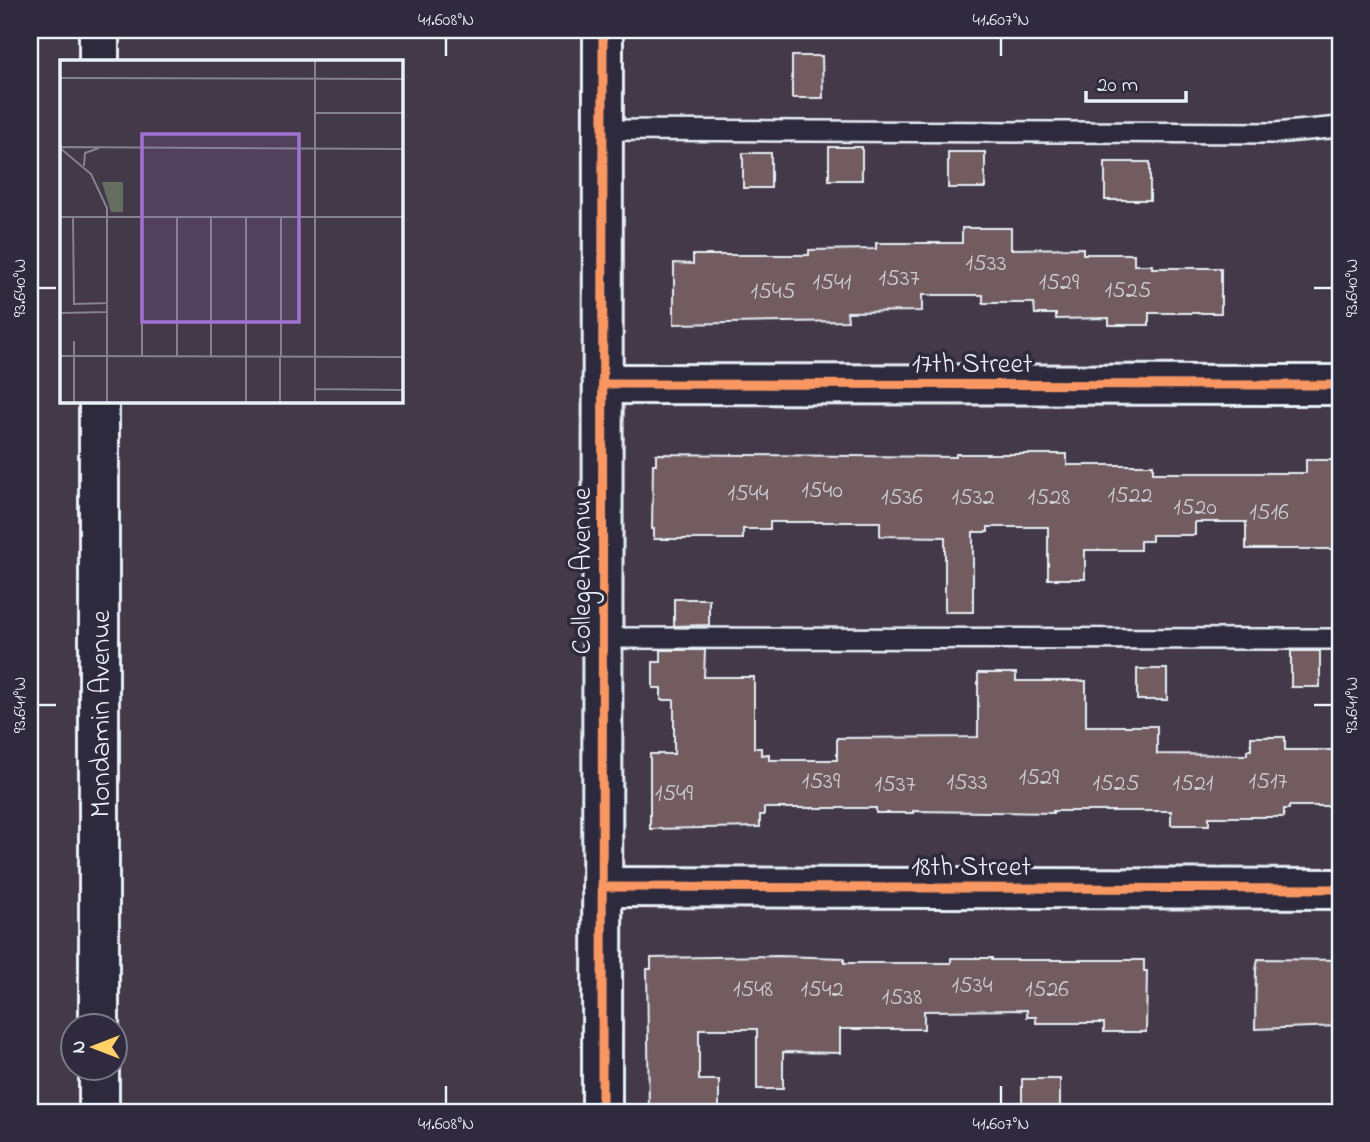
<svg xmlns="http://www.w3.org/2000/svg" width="1370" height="1142" viewBox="0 0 1370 1142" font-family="'Indie Flower',sans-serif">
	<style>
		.building { fill: #725b61; stroke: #e8f1f8; stroke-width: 2 }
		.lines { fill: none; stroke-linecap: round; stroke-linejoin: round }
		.lane-casing { stroke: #e8f1f8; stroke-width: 24 }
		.street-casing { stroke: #e8f1f8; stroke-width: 44 }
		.lane { stroke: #2f2a3d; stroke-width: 19 }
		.street { stroke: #2f2a3d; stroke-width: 38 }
		.cycleway-casing { stroke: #2f2a3d; stroke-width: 13 }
		.cycleway { stroke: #f99763; stroke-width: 9 }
		.ticks { fill: none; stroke: #e8f1f8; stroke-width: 2.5 }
		.labels { text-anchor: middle; stroke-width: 7; stroke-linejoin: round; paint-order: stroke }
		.number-label { font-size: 24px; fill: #caccd2 }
		.street-label { font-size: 28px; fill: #e8f1f8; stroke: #2f2a3d }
		.inset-road { fill: none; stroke: #85838e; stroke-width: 2 }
		.view { fill: #a171d3; fill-opacity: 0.15; stroke: #a171d3; stroke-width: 3.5 }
		.inset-edge { fill: none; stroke: #e8f1f8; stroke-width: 3.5 }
		.neatline { fill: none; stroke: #e8f1f8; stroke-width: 2.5 }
		.ticks-label { font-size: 18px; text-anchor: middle; fill: #e8f1f8 }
	</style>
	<rect width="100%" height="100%" fill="#433948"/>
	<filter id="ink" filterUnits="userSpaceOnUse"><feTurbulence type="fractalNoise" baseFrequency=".0143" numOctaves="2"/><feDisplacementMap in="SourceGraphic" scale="14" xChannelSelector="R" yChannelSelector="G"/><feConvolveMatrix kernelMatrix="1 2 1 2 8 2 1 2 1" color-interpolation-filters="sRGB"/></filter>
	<g filter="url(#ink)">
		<!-- building -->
		<g class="building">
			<polygon points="792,56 822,56 823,98 792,98"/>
			<rect x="829" y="147" width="33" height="33"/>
			<rect x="948" y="152" width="37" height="36"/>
			<rect x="743" y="153" width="28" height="35"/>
			<rect x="1105" y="162" width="45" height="38"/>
			<polygon points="962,228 1011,228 1011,249 1083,248 1083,254 1134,254 1134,265 1152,265 1152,268 1221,268 1221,313 1149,313 1149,325 1109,325 1109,318 1056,319 1056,314 1035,314 1034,303 983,303 983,295 922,295 922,311 847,312 848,321 674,324 674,263 693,264 693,255 809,255 809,250 876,249 876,243 962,243"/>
			<polygon points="656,454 956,457 956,454 1067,454 1067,465 1153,465 1153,473 1306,473 1306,460 1340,460 1340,533 1338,533 1338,549 1246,549 1246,522 1195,522 1195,535 1152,535 1152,541 1140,541 1140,550 1085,550 1085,579 1048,579 1048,527 988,527 988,532 973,532 973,612 945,612 945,537 880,536 880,522 770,522 770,529 743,529 743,539 654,539 654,529 652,529 653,464 656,464"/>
			<polygon points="674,599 709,599 709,625 674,626"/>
			<polygon points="661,650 705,650 704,677 754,677 754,748 761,748 761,755 769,754 769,760 837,760 837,738 978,737 978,673 1016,673 1016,681 1086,681 1086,726 1157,726 1157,754 1247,755 1247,750 1251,750 1251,737 1285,737 1285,750 1340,750 1340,806 1289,806 1289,809 1284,809 1284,817 1209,817 1209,825 1171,825 1171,811 1053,811 1053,813 913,811 913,813 876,813 876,808 764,808 764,815 760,815 760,827 650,829 650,754 674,754 674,700 661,700 661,688 653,688 653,662 661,662"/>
			<rect x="1291" y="651" width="29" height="36"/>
			<rect x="1137" y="669" width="30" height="31"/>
			<polygon points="779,956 844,958 844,963 951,963 951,958 992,958 992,960 1144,960 1144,971 1147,971 1146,1032 1104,1032 1104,1023 1036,1023 1036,1017 1027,1017 1027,1010 924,1011 924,1029 840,1029 840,1053 783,1052 783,1089 757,1089 757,1029 699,1029 699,1080 719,1080 719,1112 649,1112 647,969 651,969 651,958"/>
			<polygon points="1258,959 1340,960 1340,1026 1255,1029 1256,970"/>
			<rect x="1022" y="1079" width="38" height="33"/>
		</g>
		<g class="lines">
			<defs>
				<g id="lane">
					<polyline points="603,130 1275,133 1340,127"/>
					<polyline points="602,638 1340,639"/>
				</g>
				<g id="street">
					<polyline points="99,30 99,61"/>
					<polyline points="603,384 1340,385"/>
					<polyline points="99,401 99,1026"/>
					<polyline points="602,887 1340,889"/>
					<polyline points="99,1068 99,1112"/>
					<polyline points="602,1112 603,30"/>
				</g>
			</defs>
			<!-- lane casing -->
			<use href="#lane" class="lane-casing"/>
			<!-- street casing -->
			<use href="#street" class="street-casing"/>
			<!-- lane -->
			<use href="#lane" class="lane"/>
			<!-- street -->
			<use href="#street" class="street"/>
			<defs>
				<g id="cycleway">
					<polyline points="603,384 1340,385"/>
					<polyline points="602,887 1340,889"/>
					<polyline points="602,1112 603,30"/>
				</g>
			</defs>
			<!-- cycleway casing -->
			<use href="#cycleway" class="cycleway-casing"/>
			<!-- cycleway -->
			<use href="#cycleway" class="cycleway"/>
		</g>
	</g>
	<!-- ticks -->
	<path class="ticks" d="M446 38V56M1001 38V56M38 288H56M1314 288H1332M38 705H56M1314 705H1332M446 1086V1104M1001 1086V1104"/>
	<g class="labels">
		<!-- number labels -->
		<g class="number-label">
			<text x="986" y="270">1533</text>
			<text x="899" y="285">1537</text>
			<text x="832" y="289">1541</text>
			<text x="1059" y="289">1529</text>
			<text x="1128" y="297">1525</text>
			<text x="773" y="298">1545</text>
			<text x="822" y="497">1540</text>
			<text x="748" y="500">1544</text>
			<text x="1130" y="502">1522</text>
			<text x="902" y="504">1536</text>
			<text x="973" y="504">1532</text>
			<text x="1049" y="504">1528</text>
			<text x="1195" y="514">1520</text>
			<text x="1269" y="519">1516</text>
			<text x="1039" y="784">1529</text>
			<text x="821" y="788">1539</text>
			<text x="1268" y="788">1517</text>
			<text x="967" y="789">1533</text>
			<text x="1116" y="790">1525</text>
			<text x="1193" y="790">1521</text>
			<text x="895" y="791">1537</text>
			<text x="674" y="800">1549</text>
			<text x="972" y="992">1534</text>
			<text x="753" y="996">1548</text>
			<text x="822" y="996">1542</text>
			<text x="1047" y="996">1526</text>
			<text x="902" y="1004">1538</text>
		</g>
		<!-- street labels -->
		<g class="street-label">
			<text x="972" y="372">17th Street</text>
			<text transform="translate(580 571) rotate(-90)" y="10">College Avenue</text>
			<text transform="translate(99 714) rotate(-90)" y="10">Mondamin Avenue</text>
			<text x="971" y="875">18th Street</text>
		</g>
	</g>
	<!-- overview -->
	<g transform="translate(60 60)">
		<rect width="343" height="343" fill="#433948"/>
		<path d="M42 122H63V152H51Z" fill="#646e61"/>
		<path class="inset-road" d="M0 18 343 19M255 53H343M0 87 343 89M0 88 31 114 47 148V343M24 106 25 93 39 88M0 157H343M13 157 14 244 48 243M82 157V296M151 157V296M221 157V297M0 253 48 252M0 296 343 297M117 296V157M220 297V343M255 329 343 330M14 343V281M186 343V157M255 343V0"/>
		<path class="view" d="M82 74H239V262H82Z"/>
		<rect width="343" height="343" class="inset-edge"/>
	</g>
	<!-- margin -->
	<rect width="1370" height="1142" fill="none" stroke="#2f2a3d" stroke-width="77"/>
	<!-- north arrow -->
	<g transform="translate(94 1047) rotate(270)"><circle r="33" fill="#2f2a3d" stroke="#797a88" stroke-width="2"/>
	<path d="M0-5L12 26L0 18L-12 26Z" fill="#ffd166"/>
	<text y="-10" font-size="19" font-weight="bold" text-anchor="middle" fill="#e8f1f8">N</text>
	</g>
	<!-- scale -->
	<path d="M1086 91v10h100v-10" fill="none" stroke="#e8f1f8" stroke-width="3.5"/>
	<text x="1097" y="91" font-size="21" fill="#e8f1f8" stroke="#2f2a3d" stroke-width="5" paint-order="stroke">20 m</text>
	<rect x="38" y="38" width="1294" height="1066" class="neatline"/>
	<g class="ticks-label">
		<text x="446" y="25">41.608°N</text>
		<text x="1001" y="25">41.607°N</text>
		<text transform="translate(1351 288) rotate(-90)" y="6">93.640°W</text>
		<text transform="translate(19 288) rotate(-90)" y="6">93.640°W</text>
		<text transform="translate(1351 705) rotate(-90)" y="6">93.641°W</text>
		<text transform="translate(19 705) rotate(-90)" y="6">93.641°W</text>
		<text x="446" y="1129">41.608°N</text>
		<text x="1001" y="1129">41.607°N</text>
	</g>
</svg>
